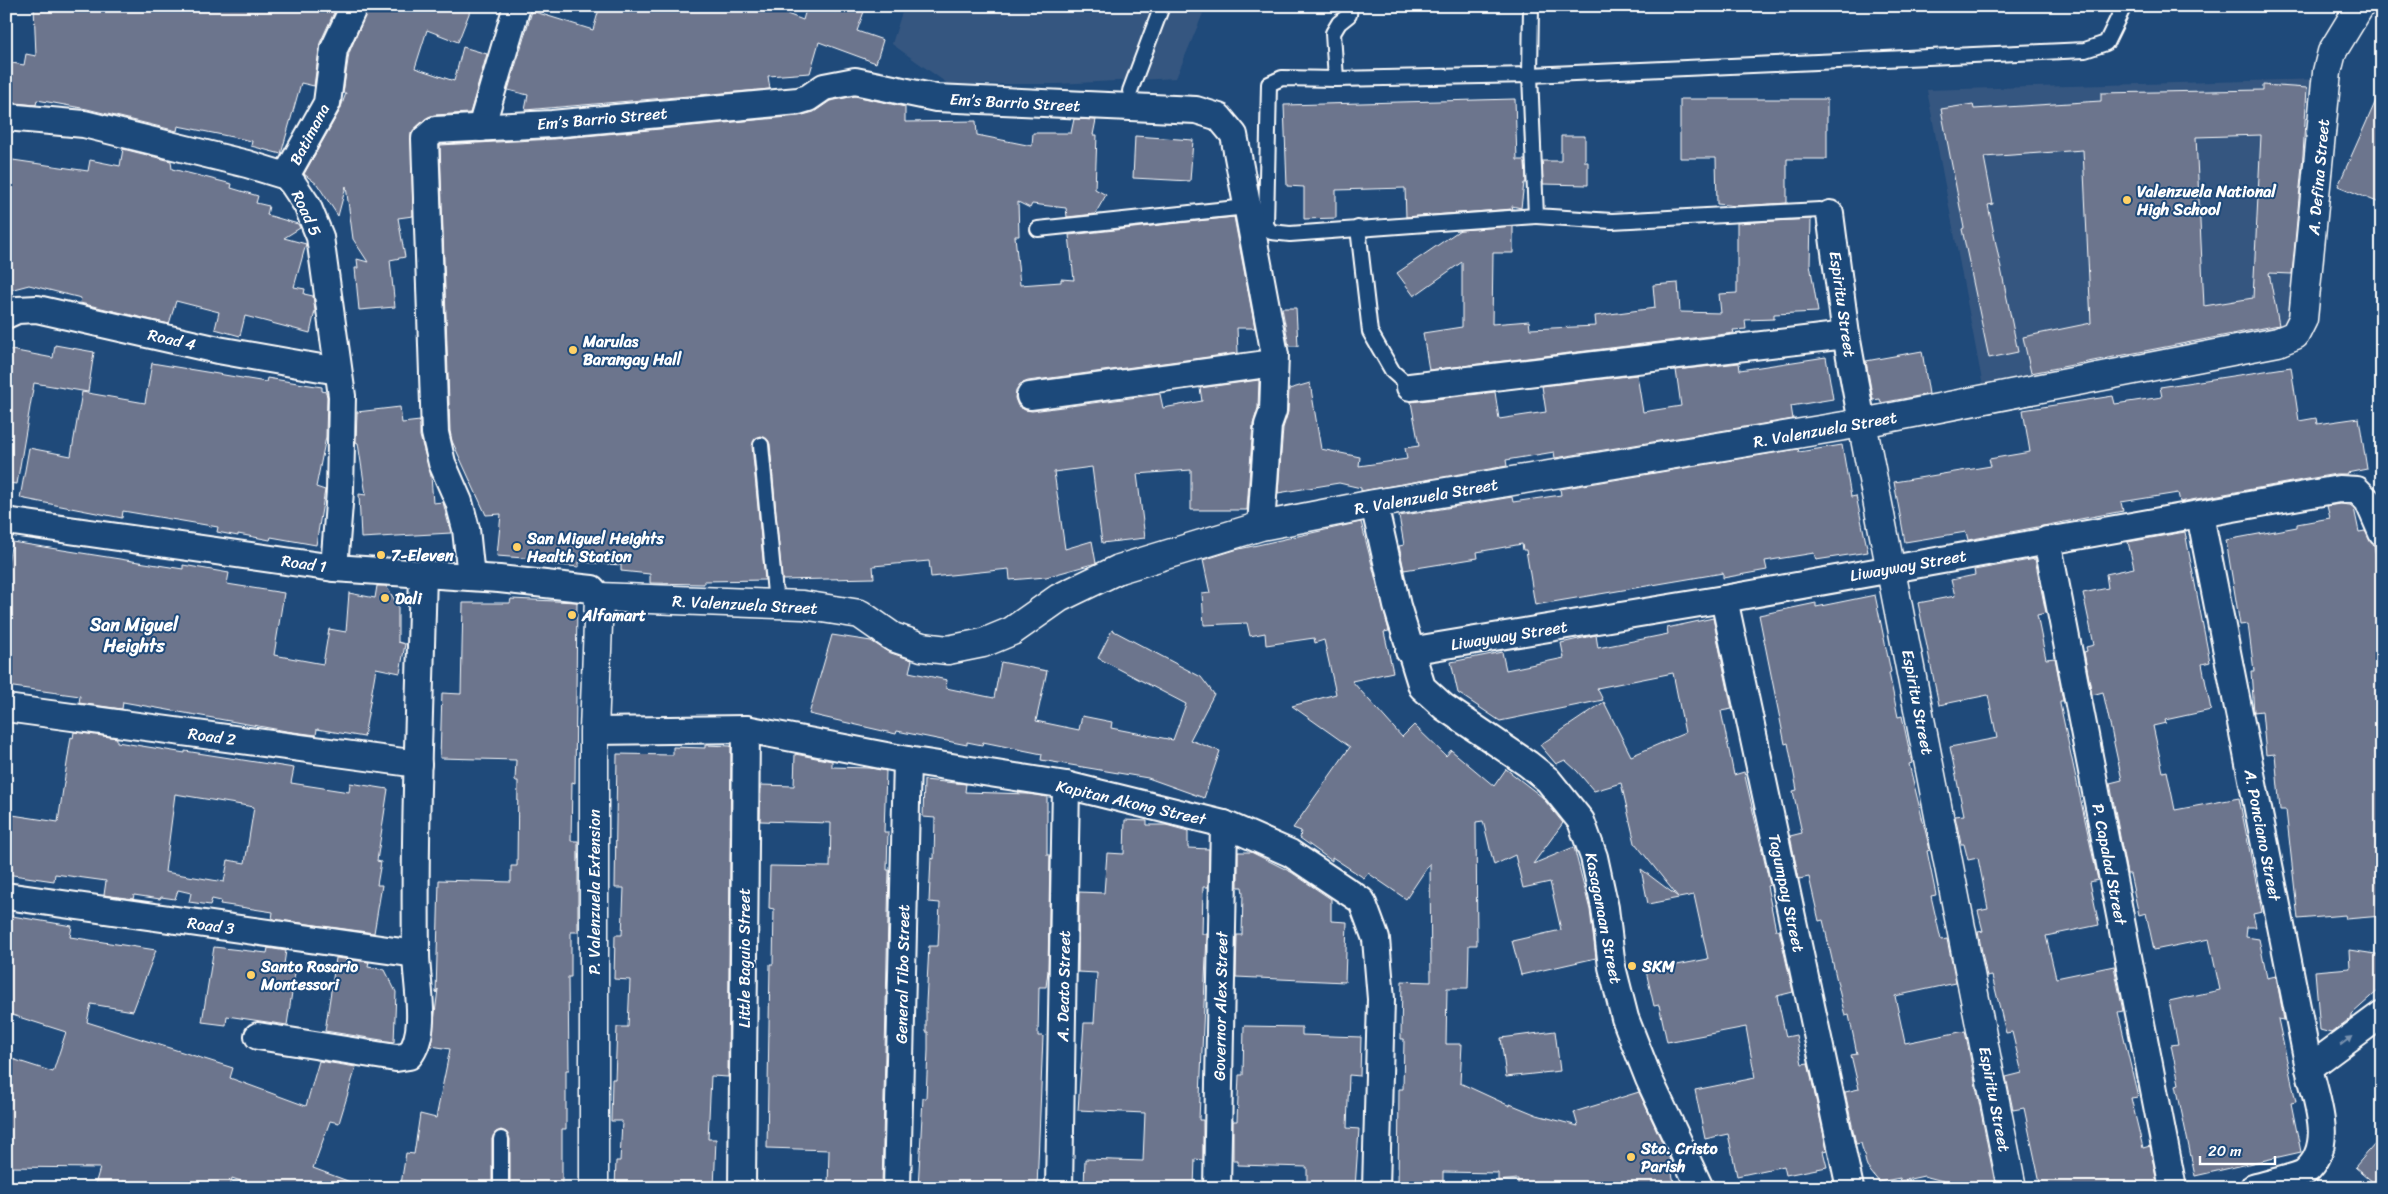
<svg xmlns="http://www.w3.org/2000/svg" width="2388" height="1194" viewBox="0 0 2388 1194" font-family="Sriracha,sans-serif">
	<style>
		.built { fill: #365780 }
		.building { fill: #6c748d; stroke: #fff; fill-rule: evenodd }
		.lines { fill: none; stroke-linecap: round; stroke-linejoin: round }
		.lane-casing { stroke: #fff; stroke-width: 18 }
		.street-casing { stroke: #fff; stroke-width: 30 }
		.secondary-casing { stroke: #fff; stroke-width: 31 }
		.lane { stroke: #1f4a7a; stroke-width: 14 }
		.street { stroke: #1f4a7a; stroke-width: 26 }
		.secondary { stroke: #1f4a7a; stroke-width: 28 }
		.oneway { fill: #7992af }
		.poi-dot { fill: #ffd166; stroke: #1f4a7a; stroke-width: 2 }
		.labels { text-anchor: middle; stroke-width: 4; stroke-linejoin: round; paint-order: stroke }
		.street-label { font-size: 16px; fill: #fff; stroke: #1f4a7a }
		.poi-label { font-size: 16px; font-weight: bold; fill: #fff; stroke: #1f4a7a; text-anchor: start }
		.neighbourhood-label { font-size: 18px; font-weight: bold; fill: #fff; stroke: #1f4a7a }
	</style>
	<rect width="100%" height="100%" fill="#1f4a7a"/>
	<filter id="ink" filterUnits="userSpaceOnUse"><feTurbulence type="fractalNoise" baseFrequency=".02" numOctaves="2"/><feDisplacementMap in="SourceGraphic" scale="10" xChannelSelector="R" yChannelSelector="G"/><feConvolveMatrix kernelMatrix="1 2 1 2 8 2 1 2 1" color-interpolation-filters="sRGB"/></filter>
	<g filter="url(#ink)">
		<!-- built -->
		<g class="built">
			<polygon points="904,6 1206,6 1176,78 1056,84 948,84 892,44"/>
			<polygon points="2321,79 2294,311 2282,329 1983,386 1927,90"/>
		</g>
		<!-- building -->
		<g class="building">
			<polygon points="34,6 337,6 320,43 314,86 301,83 281,154 251,146 252,141 178,126 177,131 87,109 37,100 36,105 6,102 6,62 24,65 26,54 36,56"/>
			<polygon points="369,6 472,6 458,42 427,30 415,68 454,81 463,47 487,54 470,113 434,115 425,119 411,133 413,216 398,218 405,257 390,260 395,307 359,310 355,268 358,268 357,259 368,262 353,239 346,186 338,216 317,184 304,174 340,110 346,93 343,93 349,53"/>
			<polygon points="600,6 766,6 803,20 807,6 816,6 836,12 838,6 866,6 857,31 883,40 876,63 819,42 810,73 768,76 770,89 525,110 528,95 508,90 532,11 593,30"/>
			<path d="M2263 85 2307 88 2303 155 2292 274 2269 273 2279 325 2031 373 2023 337 2091 323 2083 150 1984 157 1993 204 1988 205 2018 352 1989 358 1962 229 1964 228 1941 109 1973 104 1974 109 2101 101V93L2263 90ZM2261 135 2253 298 2204 306 2196 137Z"/>
			<polygon points="2382,87 2382,204 2338,186"/>
			<polygon points="855,96 905,107 905,122 976,121 977,135 1032,146 1033,133 1071,133 1074,119 1096,120 1093,135 1097,135 1095,189 1106,195 1095,214 1067,217 1066,208 1032,204 1030,208 1018,202 1019,236 1015,236 1020,285 1061,282 1061,279 1074,280 1069,235 1234,217 1255,328 1237,328 1238,353 1028,381 1020,384 1016,390 1015,398 1018,406 1025,410 1032,411 1160,394 1163,408 1202,401 1200,388 1259,380 1258,408 1253,424 1247,510 1191,510 1191,470 1137,474 1145,538 1102,543 1092,467 1054,472 1065,549 1092,541 1096,563 1046,577 1010,580 1009,569 931,577 929,561 873,566 874,578 782,580 770,444 768,440 761,436 756,438 752,446 765,580 704,581 704,584 650,583 650,574 621,571 621,565 579,562 579,567 536,563 537,559 497,556 501,514 486,515 452,441 450,431 440,145 553,139 799,116 814,112 830,101"/>
			<polygon points="1515,99 1517,160 1525,160 1526,183 1524,183 1521,208 1512,206 1513,209 1406,217 1405,188 1336,190 1336,218 1304,219 1304,187 1287,186 1284,105"/>
			<polygon points="1680,99 1827,99 1827,159 1787,159 1787,203 1737,206 1717,204 1716,158 1680,158"/>
			<polygon points="1135,136 1193,140 1190,181 1133,178"/>
			<polygon points="1561,136 1585,136 1585,162 1588,162 1588,185 1543,184 1542,161 1561,161"/>
			<polygon points="123,149 171,161 172,169 232,184 231,188 258,196 256,203 269,206 267,215 298,224 300,228 284,238 306,244 294,287 305,289 304,294 313,296 315,311 310,333 245,316 240,336 215,329 219,312 176,301 169,324 80,303 81,298 29,285 6,291 6,159 88,171 90,160 120,166"/>
			<polygon points="1811,219 1810,264 1818,312 1774,314 1774,319 1745,320 1746,329 1733,330 1734,333 1429,370 1423,333 1462,327 1462,262 1414,296 1397,273 1460,230 1513,226 1513,253 1493,253 1492,324 1529,321 1530,329 1596,326 1595,316 1655,308 1653,285 1678,283 1680,312 1721,313 1719,294 1737,293 1737,223"/>
			<polygon points="1282,308 1296,308 1298,346 1289,346"/>
			<polygon points="55,345 94,352 88,392 34,383 17,484 6,483 6,349 53,358"/>
			<polygon points="1922,351 1929,394 1881,403 1880,399 1873,400 1866,361"/>
			<polygon points="1826,357 1833,399 1791,406 1793,419 1555,458 1554,452 1506,460 1507,466 1361,491 1361,488 1339,483 1278,493 1283,428 1288,412 1289,389 1310,383 1321,449 1360,457 1359,466 1407,459 1405,448 1419,446 1411,402 1495,392 1499,419 1546,412 1542,386 1637,375 1643,412 1681,406 1676,370 1739,363 1740,370"/>
			<polygon points="152,363 266,382 267,378 322,387 322,391 326,392 327,397 326,437 316,487 325,490 316,545 271,537 270,540 238,534 238,536 217,532 218,527 123,511 122,518 20,498 29,448 71,456 82,392 145,403"/>
			<polygon points="2291,367 2299,421 2316,418 2317,424 2359,418 2367,469 2347,473 2347,474 2336,474 2180,502 2178,493 2121,502 2123,511 1968,540 1966,532 1905,542 1894,482 1991,466 1989,459 2030,452 2023,410 2113,396 2115,404 2162,397 2160,387"/>
			<polygon points="400,407 402,423 420,421 420,436 431,476 433,503 443,502 451,533 361,538 359,494 366,495 358,443 356,442 357,412"/>
			<polygon points="1842,445 1851,497 1856,496 1868,552 1816,560 1814,553 1765,561 1767,570 1723,578 1723,573 1535,605 1526,550 1523,550 1522,544 1477,552 1478,558 1404,570 1399,546 1404,545 1399,516 1512,497 1513,502 1561,495 1560,489 1798,449 1799,452"/>
			<polygon points="2340,504 2350,505 2354,508 2359,532 2365,531 2374,545 2381,583 2379,618 2382,651 2382,916 2346,919 2345,915 2298,919 2286,810 2280,810 2275,754 2266,755 2262,711 2254,712 2251,671 2254,671 2248,624 2240,625 2226,540 2297,527 2297,524 2330,518 2327,506"/>
			<polygon points="1361,522 1389,631 1384,632 1393,672 1352,681 1402,737 1414,725 1446,756 1451,750 1494,786 1506,769 1542,797 1563,823 1533,864 1574,847 1590,910 1596,958 1521,975 1512,941 1561,930 1550,882 1523,888 1515,855 1494,865 1483,821 1476,822 1477,945 1469,945 1468,988 1447,988 1446,1044 1462,1044 1460,1083 1510,1106 1510,1104 1537,1115 1578,1126 1574,1112 1639,1092 1669,1157 1675,1188 1518,1188 1518,1179 1498,1181 1498,1173 1443,1172 1443,1188 1398,1188 1399,1089 1403,1089 1404,1039 1401,1039 1402,981 1431,982 1430,863 1406,899 1368,873 1364,878 1332,857 1332,861 1300,838 1301,831 1293,828 1350,747 1292,706 1336,694 1324,640 1315,643 1314,638 1266,645 1265,633 1250,636 1247,623 1204,625 1202,594 1210,593 1203,560 1235,550"/>
			<polygon points="2185,532 2210,662 2202,664 2211,710 2165,720 2166,723 2153,726 2163,772 2167,771 2175,810 2239,798 2262,912 2253,914 2256,927 2247,927 2246,937 2259,939 2267,978 2276,976 2284,1020 2278,1019 2296,1102 2291,1103 2301,1152 2195,1176 2176,1085 2179,1084 2171,1045 2178,1044 2169,1001 2220,990 2209,939 2154,950 2146,913 2139,915 2130,874 2127,874 2110,783 2122,780 2103,692 2092,695 2084,652 2087,651 2086,647 2094,645 2083,593 2108,588 2106,574 2134,568 2128,542"/>
			<polygon points="12,542 183,569 183,565 229,573 227,584 284,593 274,655 323,664 329,629 346,632 349,593 375,598 377,586 386,586 398,605 398,642 405,644 400,673 376,668 364,737 317,729 316,735 286,731 123,702 122,709 79,703 80,696 6,686 6,573"/>
			<polygon points="2035,559 2046,613 2037,615 2046,659 2055,658 2063,701 2060,701 2060,704 2098,880 2090,882 2099,925 2046,936 2056,978 2114,966 2123,1011 2118,1012 2138,1097 2131,1098 2143,1148 2150,1146 2158,1188 2041,1188 2024,1108 2013,1110 2006,1077 2022,1073 2012,1032 2006,1033 1992,976 1987,977 1978,932 1983,931 1978,911 1988,909 1978,858 1968,860 1964,844 1961,844 1955,816 1964,815 1950,747 1997,738 1988,695 1939,705 1918,603 1955,596 1951,580 1975,575 1974,570"/>
			<polygon points="1875,595 1891,672 1889,673 1898,717 1902,716 1912,763 1909,764 1930,850 1927,851 1936,895 1931,896 1941,940 1947,939 1956,983 1895,996 1905,1043 1965,1031 1996,1188 1969,1188 1924,1176 1901,1181 1900,1178 1879,1182 1867,1167 1861,1143 1856,1144 1845,1092 1859,1089 1851,1055 1857,1054 1849,1015 1845,1016 1823,920 1819,921 1809,877 1799,879 1790,836 1802,833 1793,791 1797,790 1788,743 1785,744 1759,615 1816,603 1816,607"/>
			<polygon points="511,599 577,602 575,783 572,782 571,841 578,841 578,932 571,932 571,977 568,977 569,1070 566,1070 566,1129 562,1129 562,1188 510,1188 510,1139 506,1132 501,1130 496,1132 492,1139 492,1188 424,1188 401,1184 406,1153 414,1154 420,1114 436,1118 450,1049 431,1046 438,989 436,993 439,880 511,882 511,866 517,866 518,781 515,781 516,760 440,758 442,693 461,694 463,603 510,603"/>
			<polygon points="1713,618 1732,709 1721,711 1734,775 1744,772 1770,885 1767,886 1776,930 1779,930 1793,992 1777,996 1786,1037 1796,1035 1802,1064 1808,1063 1827,1150 1823,1151 1827,1167 1786,1175 1784,1166 1737,1176 1728,1134 1705,1139 1695,1090 1755,1078 1746,1027 1667,1042 1659,1005 1654,1006 1646,971 1708,959 1694,895 1648,904 1641,869 1678,897 1635,843 1621,783 1594,791 1577,771 1565,760 1556,764 1540,745 1604,702 1631,756 1685,733 1673,673 1597,688 1603,700 1500,721 1458,693 1451,662 1502,652 1506,670 1564,658 1561,643 1596,635 1598,648 1668,634 1667,628"/>
			<polygon points="1112,630 1201,677 1214,694 1190,740 1220,751 1204,798 1148,778 1041,760 1042,754 983,742 982,745 967,742 967,745 897,731 896,734 809,714 832,635 871,641 888,652 912,660 909,672 947,680 946,688 994,698 1001,662 1047,671 1036,721 1079,730 1082,716 1112,722 1111,728 1173,740 1186,704 1098,658"/>
			<path d="M74 732 117 738V742L185 753V751L294 768 291 783 349 792 350 783 388 789 377 861 381 862 377 885H382L374 933 272 919 273 912 220 904 221 901 212 899 210 905 189 902 191 893 178 890 175 899 161 897 160 899 134 895 133 899 104 895 106 881 55 874 54 881 6 874V814L58 822 71 737 73 738ZM175 794 254 807 245 863 228 860 224 882 165 872Z"/>
			<polygon points="705,745 731,746 728,1077 711,1076 708,1139 716,1139 714,1188 615,1188 616,1161 620,1161 622,1121 611,1121 612,1079 615,1079 617,1027 628,1027 630,980 614,979 615,935 622,935 624,888 615,888 617,754 673,755 673,747 705,748"/>
			<polygon points="795,754 832,761 832,767 870,768 886,771 884,832 888,832 887,870 889,870 882,1188 828,1187 829,1150 767,1148 770,964 773,964 774,909 769,908 770,866 830,867 831,823 760,821 761,785 794,786"/>
			<polygon points="924,780 966,784 965,792 1028,794 1047,797 1047,855 1050,855 1048,971 1046,987 1039,987 1038,1036 1043,1036 1037,1188 918,1188 923,1098 926,1098 928,1050 928,1032 926,1032 926,1003 929,946 938,946 940,903 929,902 931,858 934,859 935,818 923,817"/>
			<polygon points="1125,820 1147,821 1147,825 1166,825 1188,831 1188,848 1209,849 1208,887 1203,887 1202,934 1207,934 1199,1120 1203,1120 1203,1160 1195,1159 1194,1188 1084,1188 1085,1159 1143,1161 1145,1113 1078,1110 1084,1023 1094,1023 1097,973 1078,972 1079,892 1104,893 1107,853 1124,854"/>
			<polygon points="1238,852 1251,852 1291,872 1331,899 1331,921 1347,922 1345,982 1236,977 1237,935 1242,935 1243,893 1242,887 1238,887"/>
			<polygon points="6,915 72,926 70,937 156,950 133,1011 91,1004 87,1022 233,1068 230,1078 306,1106 319,1061 356,1067 339,1123 330,1121 313,1168 361,1186 361,1188 260,1188 232,1178 230,1188 147,1188 123,1181 121,1188 94,1188 100,1168 6,1167 6,1057 53,1072 66,1032 6,1013"/>
			<polygon points="214,947 267,953 268,948 286,951 284,964 296,966 287,1025 227,1016 226,1025 202,1022"/>
			<polygon points="2349,950 2382,955 2380,989 2352,1014 2352,1017 2331,1033 2320,1030 2315,971 2350,968"/>
			<polygon points="336,958 369,962 368,967 385,970 396,992 394,1042 325,1031"/>
			<polygon points="1244,1026 1302,1027 1302,1035 1361,1037 1360,1076 1349,1075 1347,1128 1359,1129 1355,1188 1307,1188 1307,1167 1238,1165 1238,1161 1233,1161 1233,1121 1237,1121 1239,1075 1243,1075"/>
			<polygon points="1555,1031 1560,1071 1506,1077 1501,1038"/>
			<polygon points="2382,1136 2382,1188 2380,1188 2355,1167"/>
		</g>
		<g class="lines">
			<defs>
				<g id="lane">
					<polyline points="1531,6 1530,75 1536,216 1612,221 1820,210 1830,214"/>
					<polyline points="1336,79 1333,33 1339,23 1349,15 1350,6"/>
					<polyline points="1130,91 1162,6"/>
					<polyline points="1536,216 1290,234 1271,232 1266,225 1269,84 1282,78 1336,79 1530,75 2085,50 2106,43 2124,6"/>
					<polyline points="1358,228 1370,332 1393,372 1410,387"/>
					<polyline points="1038,229 1247,207"/>
					<polyline points="761,445 776,604"/>
					<polyline points="501,1188 501,1139"/>
				</g>
				<g id="street">
					<polyline points="6,117 84,124 247,164 286,176 293,184 307,205 320,237 342,396 340,491 334,568"/>
					<polyline points="481,128 517,6"/>
					<polyline points="286,176 327,103 334,49 354,6"/>
					<polyline points="1830,214 1846,335 1862,423"/>
					<polyline points="6,315 17,310 37,309 218,350 338,371"/>
					<polyline points="1410,387 1846,335"/>
					<polyline points="1030,396 1274,363"/>
					<polyline points="1374,504 1397,606 1422,687 1444,707 1528,764 1548,780 1581,821 1594,857 1605,908 1612,967 1625,1018 1649,1079 1700,1188"/>
					<path d="M2200 515 2309 1068C2316 1100 2336 1146 2305 1172 2298 1177 2263 1185 2253 1188"/>
					<polyline points="6,521 334,568 499,579 592,589 599,597"/>
					<polyline points="2047,540 2173,1188"/>
					<polyline points="471,577 466,529 459,502 442,463 435,433 425,139 435,130 552,124 798,101 808,98 824,87 855,81 936,98 1196,110 1219,117 1234,135 1275,355 1273,411 1268,425 1261,526"/>
					<polyline points="1724,599 1850,1188"/>
					<polyline points="1409,651 1724,599 2339,489 2357,490 2368,501 2382,533"/>
					<polyline points="6,708 418,764"/>
					<polyline points="594,731 746,729 907,760 1066,785 1224,824 1290,853 1362,901 1376,939 1381,999 1376,1188"/>
					<polyline points="6,896 416,954"/>
					<path d="M258 1036 396 1058 409 1056C429 1031 416 984 416 953 414 826 420 699 423 573"/>
					<polyline points="2309,1068 2382,1014"/>
					<polyline points="742,1188 746,729"/>
					<polyline points="897,1188 907,760"/>
					<polyline points="1059,1188 1066,785"/>
					<polyline points="1217,1188 1224,824"/>
				</g>
				<g id="secondary">
					<polyline points="1862,423 2012,1188"/>
					<polyline points="594,1188 594,731 599,597 803,605 860,614 893,637 922,647 948,650 983,643 1012,631 1059,598 1119,569 1261,526 1374,504 1862,423 2278,342 2295,335 2303,319 2327,72 2332,52 2360,6"/>
				</g>
			</defs>
			<!-- lane casing -->
			<use href="#lane" class="lane-casing"/>
			<!-- street casing -->
			<use href="#street" class="street-casing"/>
			<!-- secondary casing -->
			<use href="#secondary" class="secondary-casing"/>
			<!-- lane -->
			<use href="#lane" class="lane"/>
			<!-- street -->
			<use href="#street" class="street"/>
			<!-- secondary -->
			<use href="#secondary" class="secondary"/>
		</g>
		<!-- one-way arrows -->
		<defs><path id="oneway-solid" d="M-6-.8H1V-3.2L6.5 0L1 3.2V.8H-6Z" transform="scale(1.25)"/></defs>
		<use class="oneway" href="#oneway-solid" transform="translate(2346 1041) rotate(-37)"/>
	</g>
	<!-- markers -->
	<g class="poi-dot">
		<circle cx="2127" cy="200" r="5"/>
		<circle cx="573" cy="350" r="5"/>
		<circle cx="517" cy="547" r="5"/>
		<circle cx="381" cy="555" r="5"/>
		<circle cx="385" cy="598" r="5"/>
		<circle cx="572" cy="615" r="5"/>
		<circle cx="1632" cy="966" r="5"/>
		<circle cx="251" cy="975" r="5"/>
		<circle cx="1631" cy="1157" r="5"/>
	</g>
	<g class="labels">
		<!-- street labels -->
		<g class="street-label">
			<text transform="translate(1015 102) rotate(3)" y="6">Em’s Barrio Street</text>
			<text transform="translate(602 118) rotate(-5)" y="6">Em’s Barrio Street</text>
			<text transform="translate(309 134) rotate(-62)" y="6">Batimana</text>
			<text transform="translate(2318 177) rotate(-85)" y="6">A. Defina Street</text>
			<text transform="translate(307 213) rotate(65)" y="6">Road 5</text>
			<text transform="translate(1843 304) rotate(82)" y="6">Espiritu Street</text>
			<text transform="translate(172 339) rotate(13)" y="6">Road 4</text>
			<text transform="translate(1825 429) rotate(-10)" y="6">R. Valenzuela Street</text>
			<text transform="translate(1426 496) rotate(-10)" y="6">R. Valenzuela Street</text>
			<text transform="translate(304 563) rotate(8)" y="6">Road 1</text>
			<text transform="translate(1908 565) rotate(-10)" y="6">Liwayway Street</text>
			<text transform="translate(745 604) rotate(3)" y="6">R. Valenzuela Street</text>
			<text transform="translate(1509 635) rotate(-9)" y="6">Liwayway Street</text>
			<text transform="translate(1918 702) rotate(79)" y="6">Espiritu Street</text>
			<text transform="translate(212 736) rotate(8)" y="6">Road 2</text>
			<text transform="translate(1131 802) rotate(13)" y="6">Kapitan Akong Street</text>
			<text transform="translate(2263 835) rotate(79)" y="6">A. Ponciano Street</text>
			<text transform="translate(2110 864) rotate(79)" y="6">P. Capalad Street</text>
			<text transform="translate(594 892) rotate(-90)" y="6">P. Valenzuela Extension</text>
			<text transform="translate(1787 893) rotate(78)" y="6">Tagumpay Street</text>
			<text transform="translate(1604 918) rotate(79)" y="6">Kasaganaan Street</text>
			<text transform="translate(211 925) rotate(8)" y="6">Road 3</text>
			<text transform="translate(744 958) rotate(-90)" y="6">Little Baguio Street</text>
			<text transform="translate(902 974) rotate(-89)" y="6">General Tibo Street</text>
			<text transform="translate(1063 986) rotate(-89)" y="6">A. Deato Street</text>
			<text transform="translate(1220 1006) rotate(-89)" y="6">Governor Alex Street</text>
			<text transform="translate(1995 1099) rotate(79)" y="6">Espiritu Street</text>
		</g>
		<!-- poi labels -->
		<g class="poi-label">
			<text x="2137" y="197">Valenzuela National<tspan x="2137" dy="18">High School</tspan></text>
			<text x="583" y="347">Marulas<tspan x="583" dy="18">Barangay Hall</tspan></text>
			<text x="527" y="544">San Miguel Heights<tspan x="527" dy="18">Health Station</tspan></text>
			<text x="391" y="561">7-Eleven</text>
			<text x="395" y="604">Dali</text>
			<text x="582" y="621">Alfamart</text>
			<text x="261" y="972">Santo Rosario<tspan x="261" dy="18">Montessori</tspan></text>
			<text x="1642" y="972">SKM</text>
			<text x="1641" y="1154">Sto. Cristo<tspan x="1641" dy="18">Parish</tspan></text>
		</g>
		<!-- neighbourhood labels -->
		<g class="neighbourhood-label">
			<text x="134" y="631">San Miguel<tspan x="134" dy="21">Heights</tspan></text>
		</g>
	</g>
	<!-- margin -->
	<rect width="2388" height="1194" fill="none" stroke="#1f4a7a" stroke-width="25"/>
	<rect x="12" y="12" width="2363" height="1169" fill="none" stroke="#fff" stroke-width="2" filter="url(#ink)"/>
	<!-- scale -->
	<path d="M2200 1156v8h75v-8" fill="none" stroke="#ffffff" stroke-width="2.5"/>
	<text x="2208" y="1156" font-size="15" fill="#ffffff" stroke="#1f4a7a" stroke-width="4" paint-order="stroke">20 m</text>
</svg>
